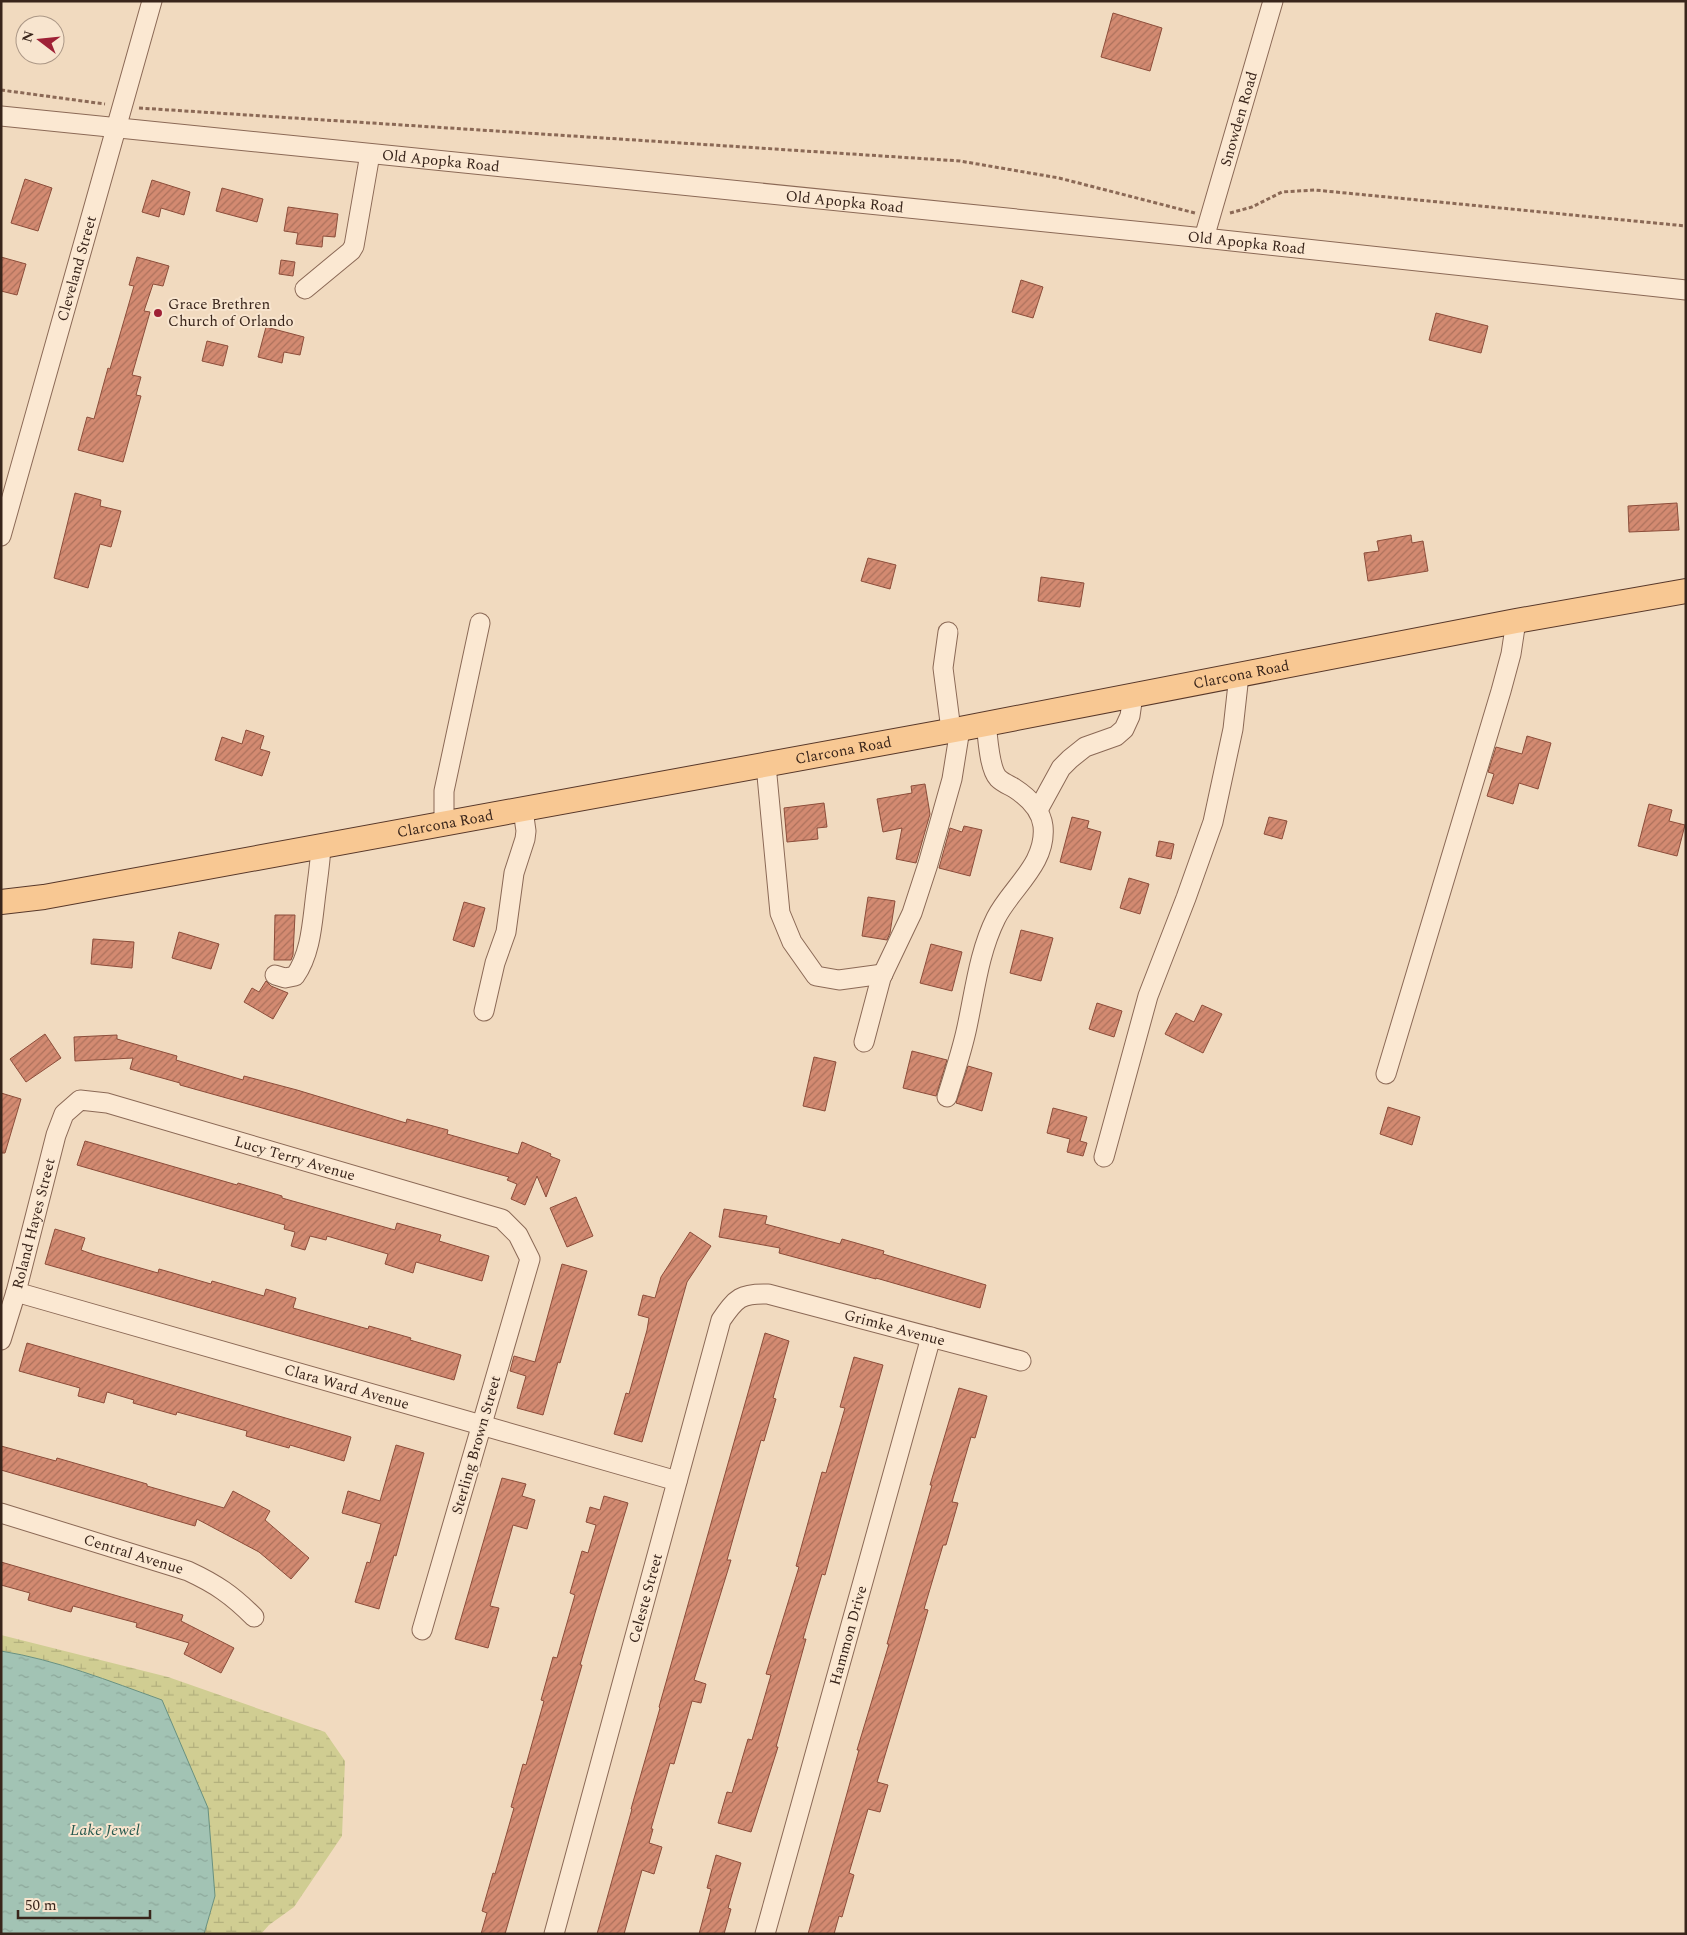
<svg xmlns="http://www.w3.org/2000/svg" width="1687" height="1935" viewBox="0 0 1687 1935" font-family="Spectral,serif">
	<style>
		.wetland { fill: url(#wetland-marsh) }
		.water { fill: url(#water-ripples); stroke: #699180 }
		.building { fill: url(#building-hatch); stroke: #8c4d3a }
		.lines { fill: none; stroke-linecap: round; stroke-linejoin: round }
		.minor-casing { stroke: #8b6956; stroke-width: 21 }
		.major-casing { stroke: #58382a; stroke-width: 26 }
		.path { stroke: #8b6956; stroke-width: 3; stroke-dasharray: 4 2.5; stroke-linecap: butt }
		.minor { stroke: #fbe8d2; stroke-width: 19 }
		.major { stroke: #f8c893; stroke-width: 24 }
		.poi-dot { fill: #9f2136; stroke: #f8e5cf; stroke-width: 2 }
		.labels { text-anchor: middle; stroke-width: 4; stroke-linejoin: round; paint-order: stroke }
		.street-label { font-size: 15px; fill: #39251b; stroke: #f8e5cf }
		.poi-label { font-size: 15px; fill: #39251b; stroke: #f8e5cf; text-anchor: start }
		.water-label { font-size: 16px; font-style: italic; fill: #295a4f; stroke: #f8e5cf }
	</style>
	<defs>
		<pattern id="wetland-marsh" width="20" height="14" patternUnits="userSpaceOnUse" patternTransform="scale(1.25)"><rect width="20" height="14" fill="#d0cd92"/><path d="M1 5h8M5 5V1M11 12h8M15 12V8" fill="none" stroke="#b3b07d"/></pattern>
		<pattern id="water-ripples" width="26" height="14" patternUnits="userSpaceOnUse" patternTransform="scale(1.25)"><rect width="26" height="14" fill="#a2c3b4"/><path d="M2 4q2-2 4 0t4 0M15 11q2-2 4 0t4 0" fill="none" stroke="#8ca79a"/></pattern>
		<pattern id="building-hatch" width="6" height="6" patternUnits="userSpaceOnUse" patternTransform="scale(1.25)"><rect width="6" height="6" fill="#d38a71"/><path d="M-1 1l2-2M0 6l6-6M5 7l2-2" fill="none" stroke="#ac715c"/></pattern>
	</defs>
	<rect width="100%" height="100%" fill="#f1dabf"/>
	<!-- wetland -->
	<path class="wetland" d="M1 1635 168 1677 325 1732 345 1761 342 1836 294 1907 269 1925 261 1934H204L215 1896 162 1700C109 1681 57 1660 1 1651Z"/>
	<!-- water -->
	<path class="water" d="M1 1651C57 1660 109 1681 162 1700L208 1808 215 1896 204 1934H1Z"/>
	<!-- building -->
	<g class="building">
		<polygon points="1113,13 1162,28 1150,71 1101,57"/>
		<polygon points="25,179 52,188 38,231 11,223"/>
		<polygon points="152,180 190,192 184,215 161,208 159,217 142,212"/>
		<polygon points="222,188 263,199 257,222 216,211"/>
		<polygon points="288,207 338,214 335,237 323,236 322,247 296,244 298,233 284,231"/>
		<polygon points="1,257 26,264 17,295 1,291"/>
		<polygon points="137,257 169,266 163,286 153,284 144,311 150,312 132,375 141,377 136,395 141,396 123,462 78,450 87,417 94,419 108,368 110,369 134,286 129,285"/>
		<polygon points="281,260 295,262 293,276 279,274"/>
		<polygon points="1021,280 1043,287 1033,318 1012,312"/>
		<polygon points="1436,313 1488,326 1481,353 1429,340"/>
		<polygon points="266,327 304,337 300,355 284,352 282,363 258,357"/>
		<polygon points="207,341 228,346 223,366 202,361"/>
		<polygon points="75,493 101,500 100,506 121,511 111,547 100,544 88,588 54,578"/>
		<polygon points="1677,503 1679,530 1629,532 1628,506"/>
		<polygon points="1411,535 1412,543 1423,541 1428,571 1368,581 1364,553 1379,551 1377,541"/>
		<polygon points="868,558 896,565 890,589 861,581"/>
		<polygon points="1041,577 1084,583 1080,607 1038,601"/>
		<polygon points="246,730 264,736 260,749 270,752 262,776 215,760 222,737 242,744"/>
		<polygon points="1527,736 1551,743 1538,789 1519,783 1513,804 1487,796 1494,774 1488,772 1496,747 1522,754"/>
		<polygon points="925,784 930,814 916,863 896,859 902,828 883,832 877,799 912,793 911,786"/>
		<polygon points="824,803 827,827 817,828 818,839 787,842 784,808"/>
		<polygon points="1649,804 1672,810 1669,821 1685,825 1677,856 1638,846"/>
		<polygon points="1072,817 1089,821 1087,828 1101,832 1091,870 1060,862"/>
		<polygon points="1269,817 1287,821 1282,839 1264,834"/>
		<polygon points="964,826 982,830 970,876 939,868 950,828 962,832"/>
		<polygon points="1159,841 1174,844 1171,859 1156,856"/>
		<polygon points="1129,878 1149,884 1140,914 1120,908"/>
		<polygon points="868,897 895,901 890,933 887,940 862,936"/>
		<polygon points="464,902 485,908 474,947 453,940"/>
		<polygon points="275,915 295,915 293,955 291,960 274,960"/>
		<polygon points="1021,930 1053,938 1041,981 1010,973"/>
		<polygon points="179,932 219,944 211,969 172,958"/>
		<polygon points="93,939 134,942 132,968 91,964"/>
		<polygon points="931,944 962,952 952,991 920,983"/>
		<polygon points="266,981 271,986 288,993 273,1019 244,1002 252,988 259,992"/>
		<polygon points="1097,1003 1122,1011 1114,1037 1089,1029"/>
		<polygon points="1202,1005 1222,1014 1203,1053 1165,1034 1176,1013 1194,1022"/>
		<polygon points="45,1034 61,1058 26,1082 10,1059"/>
		<polygon points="117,1035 117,1039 177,1056 176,1060 243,1080 244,1076 297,1090 406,1123 407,1119 448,1130 447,1134 518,1154 522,1142 551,1154 550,1156 560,1160 546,1197 537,1176 525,1205 511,1199 517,1184 507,1180 509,1177 180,1085 180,1083 130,1069 133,1058 75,1061 74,1037"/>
		<polygon points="912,1051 947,1060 936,1096 903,1088"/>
		<polygon points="814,1057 836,1062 825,1111 803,1106"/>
		<polygon points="968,1066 992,1073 982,1111 956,1103"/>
		<polygon points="1,1093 21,1099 5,1153 1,1153"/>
		<polygon points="1388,1107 1420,1117 1412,1145 1380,1134"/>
		<polygon points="1053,1108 1087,1117 1080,1141 1087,1143 1083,1156 1067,1152 1070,1139 1047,1133"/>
		<polygon points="85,1141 237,1185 238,1183 282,1196 282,1198 395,1230 397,1223 441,1235 439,1241 489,1256 482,1281 416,1262 413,1273 385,1264 388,1254 327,1236 326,1240 310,1236 305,1250 291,1246 295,1232 284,1229 285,1225 77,1165"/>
		<polygon points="576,1197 593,1236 567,1247 550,1208"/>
		<polygon points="724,1209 767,1216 765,1224 840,1244 842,1239 884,1251 883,1254 986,1285 980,1308 876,1278 876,1279 779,1253 780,1248 719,1237"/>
		<polygon points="55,1229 85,1238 81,1250 95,1255 158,1273 159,1269 211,1284 212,1281 264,1296 266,1289 296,1298 293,1308 368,1329 369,1326 411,1338 410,1340 461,1355 454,1380 45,1264"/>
		<polygon points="690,1232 711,1246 687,1282 642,1442 614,1434 626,1393 629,1394 647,1330 649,1318 638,1315 643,1295 655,1298 661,1277"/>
		<polygon points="562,1264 587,1271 560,1363 558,1362 543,1415 517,1408 526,1376 510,1371 514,1356 535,1362"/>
		<polygon points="765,1333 789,1341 773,1398 776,1399 764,1441 761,1440 727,1560 731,1560 694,1680 706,1684 701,1703 692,1701 674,1764 670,1763 651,1829 653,1829 649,1843 662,1847 654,1874 642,1870 624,1934 597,1934 632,1809 631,1809 660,1708 659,1707"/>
		<polygon points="27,1343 351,1437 344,1461 290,1445 289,1448 246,1436 247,1431 177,1412 176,1415 133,1403 134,1400 107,1392 104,1403 78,1396 80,1388 19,1371"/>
		<polygon points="854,1357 883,1365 825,1575 822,1574 803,1639 806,1639 776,1747 778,1747 751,1832 718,1823 727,1792 732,1793 748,1739 752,1740 771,1675 766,1674 799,1567 796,1566 811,1512 822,1472 826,1473 845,1408 840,1407"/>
		<polygon points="959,1388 987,1396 975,1438 971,1437 952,1502 958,1503 946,1545 943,1545 924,1609 928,1610 913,1662 877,1782 888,1785 880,1812 868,1809 849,1873 854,1875 842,1917 839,1916 834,1934 808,1934 859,1750 857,1750 889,1644 887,1644 932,1485 930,1485"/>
		<polygon points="396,1445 424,1453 396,1556 394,1555 379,1609 355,1602 367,1562 370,1563 381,1524 342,1513 348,1491 380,1501"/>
		<polygon points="1,1446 56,1461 57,1458 147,1484 147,1486 224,1508 233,1491 270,1511 265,1520 309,1558 291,1579 259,1552 197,1519 195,1526 1,1470"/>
		<polygon points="502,1478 526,1484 522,1496 535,1500 527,1529 513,1525 490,1606 499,1608 488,1648 455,1639"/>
		<polygon points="604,1496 628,1503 595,1613 580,1665 582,1665 505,1934 481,1934 487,1913 482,1911 493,1873 495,1874 514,1808 511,1807 523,1764 526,1765 544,1701 541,1700 553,1657 557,1658 575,1595 570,1593 582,1551 588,1553 596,1525 586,1522 590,1507 600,1510"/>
		<polygon points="1,1562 183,1615 181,1621 234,1648 221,1673 184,1654 189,1643 136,1627 137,1623 73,1606 71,1612 28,1600 30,1593 1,1585"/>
		<polygon points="716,1855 741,1863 728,1908 731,1909 724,1934 699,1934 711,1889 707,1888"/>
	</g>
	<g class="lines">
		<defs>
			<g id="minor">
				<path id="s1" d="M1 116 1204 238 1686 290"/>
				<path id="s2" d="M1204 238 1273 1"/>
				<polyline points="305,289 351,251 354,246 370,154"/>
				<path id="s3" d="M1 536 152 1"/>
				<polyline points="948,632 943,668 951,730"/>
				<polyline points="766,765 780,913 792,942 816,976 839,980 883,974"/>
				<polyline points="1038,810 1061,768 1070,759 1085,747 1116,736 1124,729 1130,716 1133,695"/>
				<polyline points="444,824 444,791 480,623"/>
				<path d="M275 975 285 978 295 976C310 955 312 926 315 901 317 883 320 865 321 847"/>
				<polyline points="484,1011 495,963 506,932 514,873 525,839 526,831 523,810"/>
				<polyline points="864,1042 881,978 912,913 928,864 952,779 960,729"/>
				<polyline points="1386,1074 1501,691 1511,654 1516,621"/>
				<path d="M947 1097C954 1074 962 1051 967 1027 975 990 979 952 996 918 1011 888 1047 864 1043 826 1041 810 1028 797 1014 788 1009 785 1003 783 998 778 989 768 988 737 986 724"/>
				<polyline points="1104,1157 1148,996 1186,898 1213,822 1233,729 1239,675"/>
				<path id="s4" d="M16 1292 677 1481"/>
				<path id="s5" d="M1 1340 16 1292 56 1135 64 1114 80 1100 107 1103 502 1219 518 1235 530 1259 422 1630"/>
				<path id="s6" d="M1 1513 188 1571C216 1584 232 1595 254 1617"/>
				<path id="s7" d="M554 1934 721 1320C736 1298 741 1293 768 1294L1021 1361"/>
				<path id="s8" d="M765 1934 931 1337"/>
			</g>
			<g id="major">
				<path id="s9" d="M1 902 44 897 960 729 1516 621 1686 591"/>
			</g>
		</defs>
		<!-- minor casing -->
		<use href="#minor" class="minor-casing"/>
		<!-- major casing -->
		<use href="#major" class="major-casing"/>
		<!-- path -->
		<g class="path">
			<polyline points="1,90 105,104"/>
			<polyline points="139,108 960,161 1059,178 1195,213"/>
			<polyline points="1230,213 1252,207 1282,192 1315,190 1686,226"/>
		</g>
		<!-- minor -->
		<use href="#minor" class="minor"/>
		<!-- major -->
		<use href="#major" class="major"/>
	</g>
	<!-- markers -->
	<circle class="poi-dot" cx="158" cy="313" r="5"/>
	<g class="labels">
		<!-- street labels -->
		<g class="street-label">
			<text dy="5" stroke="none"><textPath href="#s2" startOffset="124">Snowden Road</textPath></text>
			<text dy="5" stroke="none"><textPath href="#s1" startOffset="442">Old Apopka Road</textPath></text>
			<text dy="5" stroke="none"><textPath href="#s1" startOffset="848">Old Apopka Road</textPath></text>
			<text dy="5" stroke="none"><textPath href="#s1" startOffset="1252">Old Apopka Road</textPath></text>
			<text dy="5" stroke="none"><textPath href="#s3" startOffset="278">Cleveland Street</textPath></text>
			<text dy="5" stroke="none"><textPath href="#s9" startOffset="1261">Clarcona Road</textPath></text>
			<text dy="5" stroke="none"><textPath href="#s9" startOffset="856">Clarcona Road</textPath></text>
			<text dy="5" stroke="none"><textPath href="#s9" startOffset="451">Clarcona Road</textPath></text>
			<text dy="5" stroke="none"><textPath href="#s5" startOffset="479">Lucy Terry Avenue</textPath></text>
			<text dy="5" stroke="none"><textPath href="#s5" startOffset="121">Roland Hayes Street</textPath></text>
			<text dy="5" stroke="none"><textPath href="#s7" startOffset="825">Grimke Avenue</textPath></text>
			<text dy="5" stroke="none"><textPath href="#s4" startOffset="344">Clara Ward Avenue</textPath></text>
			<text transform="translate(476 1445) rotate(-74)" y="5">Sterling Brown Street</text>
			<text dy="5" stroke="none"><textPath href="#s6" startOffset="139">Central Avenue</textPath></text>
			<text dy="5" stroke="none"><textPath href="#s7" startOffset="348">Celeste Street</textPath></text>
			<text dy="5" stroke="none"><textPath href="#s8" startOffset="310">Hammon Drive</textPath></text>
		</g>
		<!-- poi labels -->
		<g class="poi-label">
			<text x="168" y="309">Grace Brethren<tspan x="168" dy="17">Church of Orlando</tspan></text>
		</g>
		<!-- water labels -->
		<g class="water-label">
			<text x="105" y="1835">Lake Jewel</text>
		</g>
	</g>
	<!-- border -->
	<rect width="1687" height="1935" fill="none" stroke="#39251b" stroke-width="5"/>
	<!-- north arrow -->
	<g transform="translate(40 40) rotate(286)"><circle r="24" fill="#f8e5cf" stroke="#ac9887"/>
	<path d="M0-4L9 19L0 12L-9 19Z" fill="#9f2136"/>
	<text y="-8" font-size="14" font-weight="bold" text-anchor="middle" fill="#39251b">N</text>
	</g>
	<!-- scale -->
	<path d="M18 1910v8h132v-8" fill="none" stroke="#39251b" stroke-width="2.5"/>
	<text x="25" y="1910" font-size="15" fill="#39251b" stroke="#f8e5cf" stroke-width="4" paint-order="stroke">50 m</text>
</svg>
